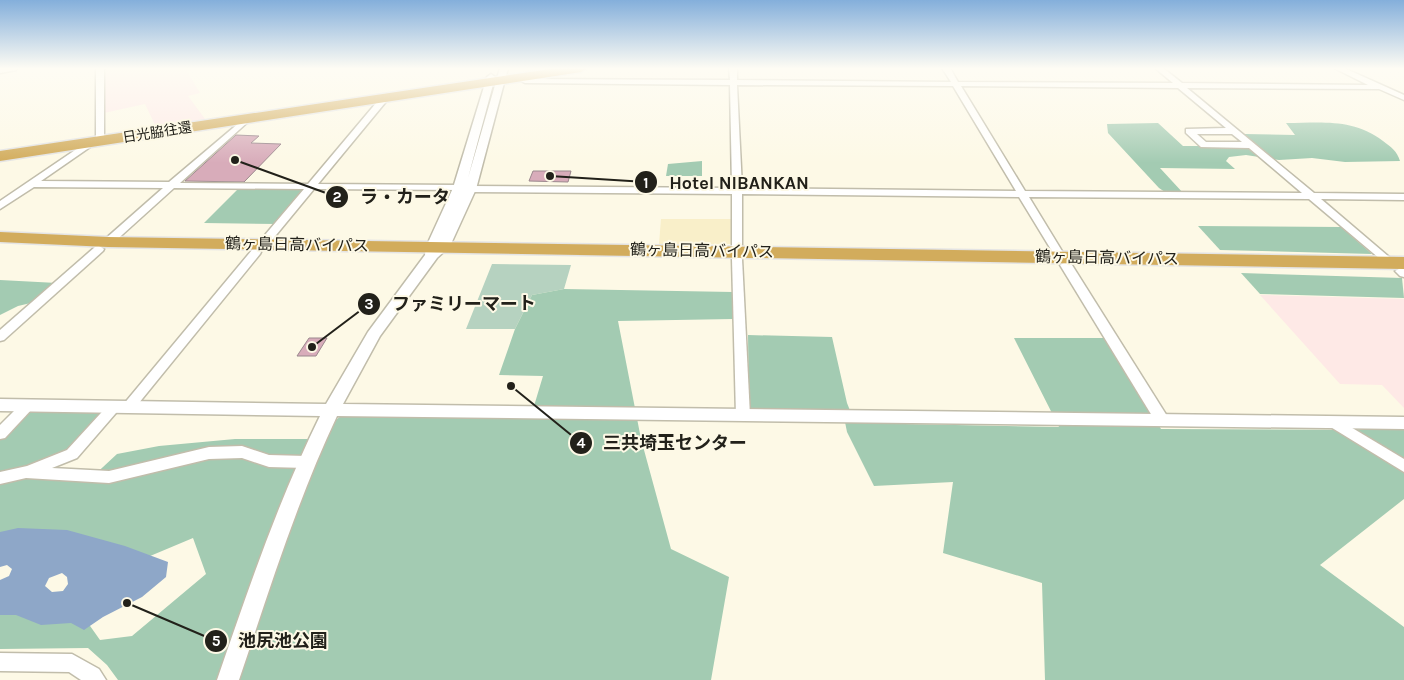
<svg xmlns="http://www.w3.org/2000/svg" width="1404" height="680" viewBox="0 0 1404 680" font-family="Karla,'Noto Sans JP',sans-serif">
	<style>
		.industrial { fill: #fee9e6 }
		.education { fill: #fee9e7 }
		.green { fill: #b6d2c0 }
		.forest { fill: #a3cbb2 }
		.sand { fill: #f9efc9 }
		.water { fill: #8ea7c8; fill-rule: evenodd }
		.building { fill: #d8acba; stroke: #9b888e }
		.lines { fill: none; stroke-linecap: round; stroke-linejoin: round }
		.minor-casing { stroke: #c1bdab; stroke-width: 3 }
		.tertiary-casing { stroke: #c1bdab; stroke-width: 3 }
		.trunk-casing { stroke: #e4e4e4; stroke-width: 3 }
		.minor { fill: #fff; fill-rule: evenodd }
		.tertiary { fill: #fff; fill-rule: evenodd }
		.trunk { fill: #d2ac5c; fill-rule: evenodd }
		.labels { text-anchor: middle; stroke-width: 4; stroke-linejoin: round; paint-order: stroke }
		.far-street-label { font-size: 14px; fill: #22211a; stroke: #fdf9e6 }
		.street-label { font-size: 16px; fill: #22211a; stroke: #fdf9e6 }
		.leader { fill: none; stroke: #22211a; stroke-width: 2 }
		.callout-dot { fill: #22211a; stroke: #fdf9e6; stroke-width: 2 }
		.mark-label { font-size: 15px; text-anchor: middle; font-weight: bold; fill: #fff }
		.callout-label { font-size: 18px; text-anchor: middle; font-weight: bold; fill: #22211a; stroke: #fdf9e6; stroke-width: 4; stroke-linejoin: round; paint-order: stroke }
	</style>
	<rect width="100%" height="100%" fill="#fdf9e6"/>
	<!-- industrial -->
	<polygon class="industrial" points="1260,295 1404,299 1404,408 1382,385 1340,384"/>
	<!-- education -->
	<polygon class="education" points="104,68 201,68 187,71 200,93 188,96 205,119 156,127 145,104 104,113"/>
	<!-- green -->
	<polygon class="green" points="492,264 571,265 564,289 532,295 515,329 466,329"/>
	<!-- forest -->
	<g class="forest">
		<path d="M1158 123 1183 146H1256L1244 134 1295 135 1286 123C1322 123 1352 118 1383 141 1391 147 1397 151 1400 161L1345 162 1312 158 1279 160 1246 155 1229 157 1226 161 1235 169 1160 168 1184 194H1168L1159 188 1108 133 1107 124Z"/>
		<polygon points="702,161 702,176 666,176 668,164"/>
		<polygon points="239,188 306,189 277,224 204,223"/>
		<polygon points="1198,226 1341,227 1372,254 1220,250"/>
		<polygon points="1241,273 1402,278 1404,298 1260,294"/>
		<polygon points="0,280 57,283 35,302 18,306 0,315"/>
		<polygon points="564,289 733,292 733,319 618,321 641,439 671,549 729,577 711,680 118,680 107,665 88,648 0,649 0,611 83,616 100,640 132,636 206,574 193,538 143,559 0,539 0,440 29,410 104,411 43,478 89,480 117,454 159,446 235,439 325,439 336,420 342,415 531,416 543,376 499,375 515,329 532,295"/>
		<polygon points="748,335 832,337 847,403 855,423 1059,427 1014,338 1106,338 1161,429 1404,430 1404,499 1320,565 1404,627 1404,680 1045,680 1042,583 943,553 953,482 874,486 847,432 843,412 749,410"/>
	</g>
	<!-- sand -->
	<polygon class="sand" points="661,219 732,219 732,244 659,244"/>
	<!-- water -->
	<path class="water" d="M18 528 67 530 125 546 168 562 166 577 142 597 103 617 84 630 71 623 41 625 16 615H0V580L9 576 12 569 7 565 0 567V532ZM62 573 67 577 68 584 63 591 52 592 45 586 49 578Z"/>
	<!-- building -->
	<g class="building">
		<polygon points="236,135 259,136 251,143 281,144 244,182 185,181"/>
		<polygon points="533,171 571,171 568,182 529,181"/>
		<polygon points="309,338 327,338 316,356 297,356"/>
	</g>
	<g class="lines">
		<defs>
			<g id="minor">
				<polygon points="17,68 16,70 0,73 0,69"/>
				<polygon points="96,68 104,68 104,141 100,144 96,141"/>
				<path d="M729 68H737V80L951 82 942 68H950L958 82 1173 83 1155 68H1163L1182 83 1368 85 1334 68H1344L1404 95V100L1379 89 1187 88 1314 193 1404 194V200L1321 199 1395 262 1390 265 1386 264 1309 199 1029 197 1065 256 1060 259 1055 256 1019 197 742 194V250L737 253 732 250V194L470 192 465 189 470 186 732 188 730 85 525 83 521 81 525 79 730 80ZM737 85 953 86 1016 191 742 188ZM961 86 1178 88 1226 128 1186 129V133L1201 147 1249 148 1302 193 1025 191ZM1197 134H1232L1242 142H1206Z"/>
				<polygon points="382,96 389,98 318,184 459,185 462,186 462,190 314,189 267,246 263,247 258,244 259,242 304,189 174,188 112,244 108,245 103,242 104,240 163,188 34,187 0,209 0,201 90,140 94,143 93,145 41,181 169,182 246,117 250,119 249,121 180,183 308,184"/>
				<polygon points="99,246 104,249 103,251 4,340 0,341 0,330 95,247"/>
				<polygon points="256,249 261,252 260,254 134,409 124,409 122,406 77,458 52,468 109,471 209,447 242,446 269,455 306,456 311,458 313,462 311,466 306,468 269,467 242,458 209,459 109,483 26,478 0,484 0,472 27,466 67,450 111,402 121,402 123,405 252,250"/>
				<polygon points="737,256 742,259 750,416 748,420 738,420 736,416 732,259"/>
				<polygon points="1066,262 1072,265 1167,416 1169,420 1167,424 1157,424 1060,265"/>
				<polygon points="1401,268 1404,268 1404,277 1400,276 1395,271"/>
				<polygon points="28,400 33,402 35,405 33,408 5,438 0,439 0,425 23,402"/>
				<polygon points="1334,417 1404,459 1404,472 1329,426 1327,422 1329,418"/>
				<polygon points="0,653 72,654 99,669 106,680 81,680 69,672 0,671"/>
			</g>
			<path id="tertiary" d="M500 68H508L476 189 450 246 437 258 380 336 343 404 1404 417V429L337 416C297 501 269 591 239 680H217C248 590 278 501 320 416L0 411V399L326 404 368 332 425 255 426 247 453 188 487 77 491 74 495 77 468 178Z"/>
			<g id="trunk">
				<polygon points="557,68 587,68 581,72 0,161 0,151"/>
				<polygon points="0,232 108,237 1404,257 1404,269 108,247 0,242"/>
			</g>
		</defs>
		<!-- minor casing -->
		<use href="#minor" class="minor-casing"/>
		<!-- tertiary casing -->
		<use href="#tertiary" class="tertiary-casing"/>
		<!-- trunk casing -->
		<use href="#trunk" class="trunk-casing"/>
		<!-- minor -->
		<use href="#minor" class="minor"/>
		<!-- tertiary -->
		<use href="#tertiary" class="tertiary"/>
		<!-- trunk -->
		<use href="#trunk" class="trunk"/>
	</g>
	<!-- sky -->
	<linearGradient id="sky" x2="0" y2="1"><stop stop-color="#84afdb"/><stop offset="0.42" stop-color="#fefcf4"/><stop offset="1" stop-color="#fefcf4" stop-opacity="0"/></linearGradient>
	<rect width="1404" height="163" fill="url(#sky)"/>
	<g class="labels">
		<!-- far-street labels -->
		<g class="far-street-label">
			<text transform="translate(157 132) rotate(-9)" y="5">日光脇往還</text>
		</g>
		<!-- street labels -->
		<g class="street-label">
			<text transform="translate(297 244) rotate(1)" y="6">鶴ヶ島日高バイパス</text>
			<text transform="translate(702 250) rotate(1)" y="6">鶴ヶ島日高バイパス</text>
			<text transform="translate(1107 257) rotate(1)" y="6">鶴ヶ島日高バイパス</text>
		</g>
	</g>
	<!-- callouts -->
	<path class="leader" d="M550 176L646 182M235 160L337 197M312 347L369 304M511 386L581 443M127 603L216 641"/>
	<g class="callout-dot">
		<circle cx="550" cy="176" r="5"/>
		<circle cx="235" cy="160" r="5"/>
		<circle cx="312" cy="347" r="5"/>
		<circle cx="511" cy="386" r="5"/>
		<circle cx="127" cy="603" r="5"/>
		<circle cx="646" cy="182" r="12"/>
		<circle cx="337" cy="197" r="12"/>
		<circle cx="369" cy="304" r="12"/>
		<circle cx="581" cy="443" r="12"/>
		<circle cx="216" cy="641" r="12"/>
	</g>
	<g class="mark-label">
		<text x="646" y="188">1</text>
		<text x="337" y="202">2</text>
		<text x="369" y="309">3</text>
		<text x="581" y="448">4</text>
		<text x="216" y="646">5</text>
	</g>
	<g class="callout-label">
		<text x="739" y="189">Hotel NIBANKAN</text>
		<text x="405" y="203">ラ・カータ</text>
		<text x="464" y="310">ファミリーマート</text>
		<text x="675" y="449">三共埼玉センター</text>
		<text x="283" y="647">池尻池公園</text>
	</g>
</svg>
